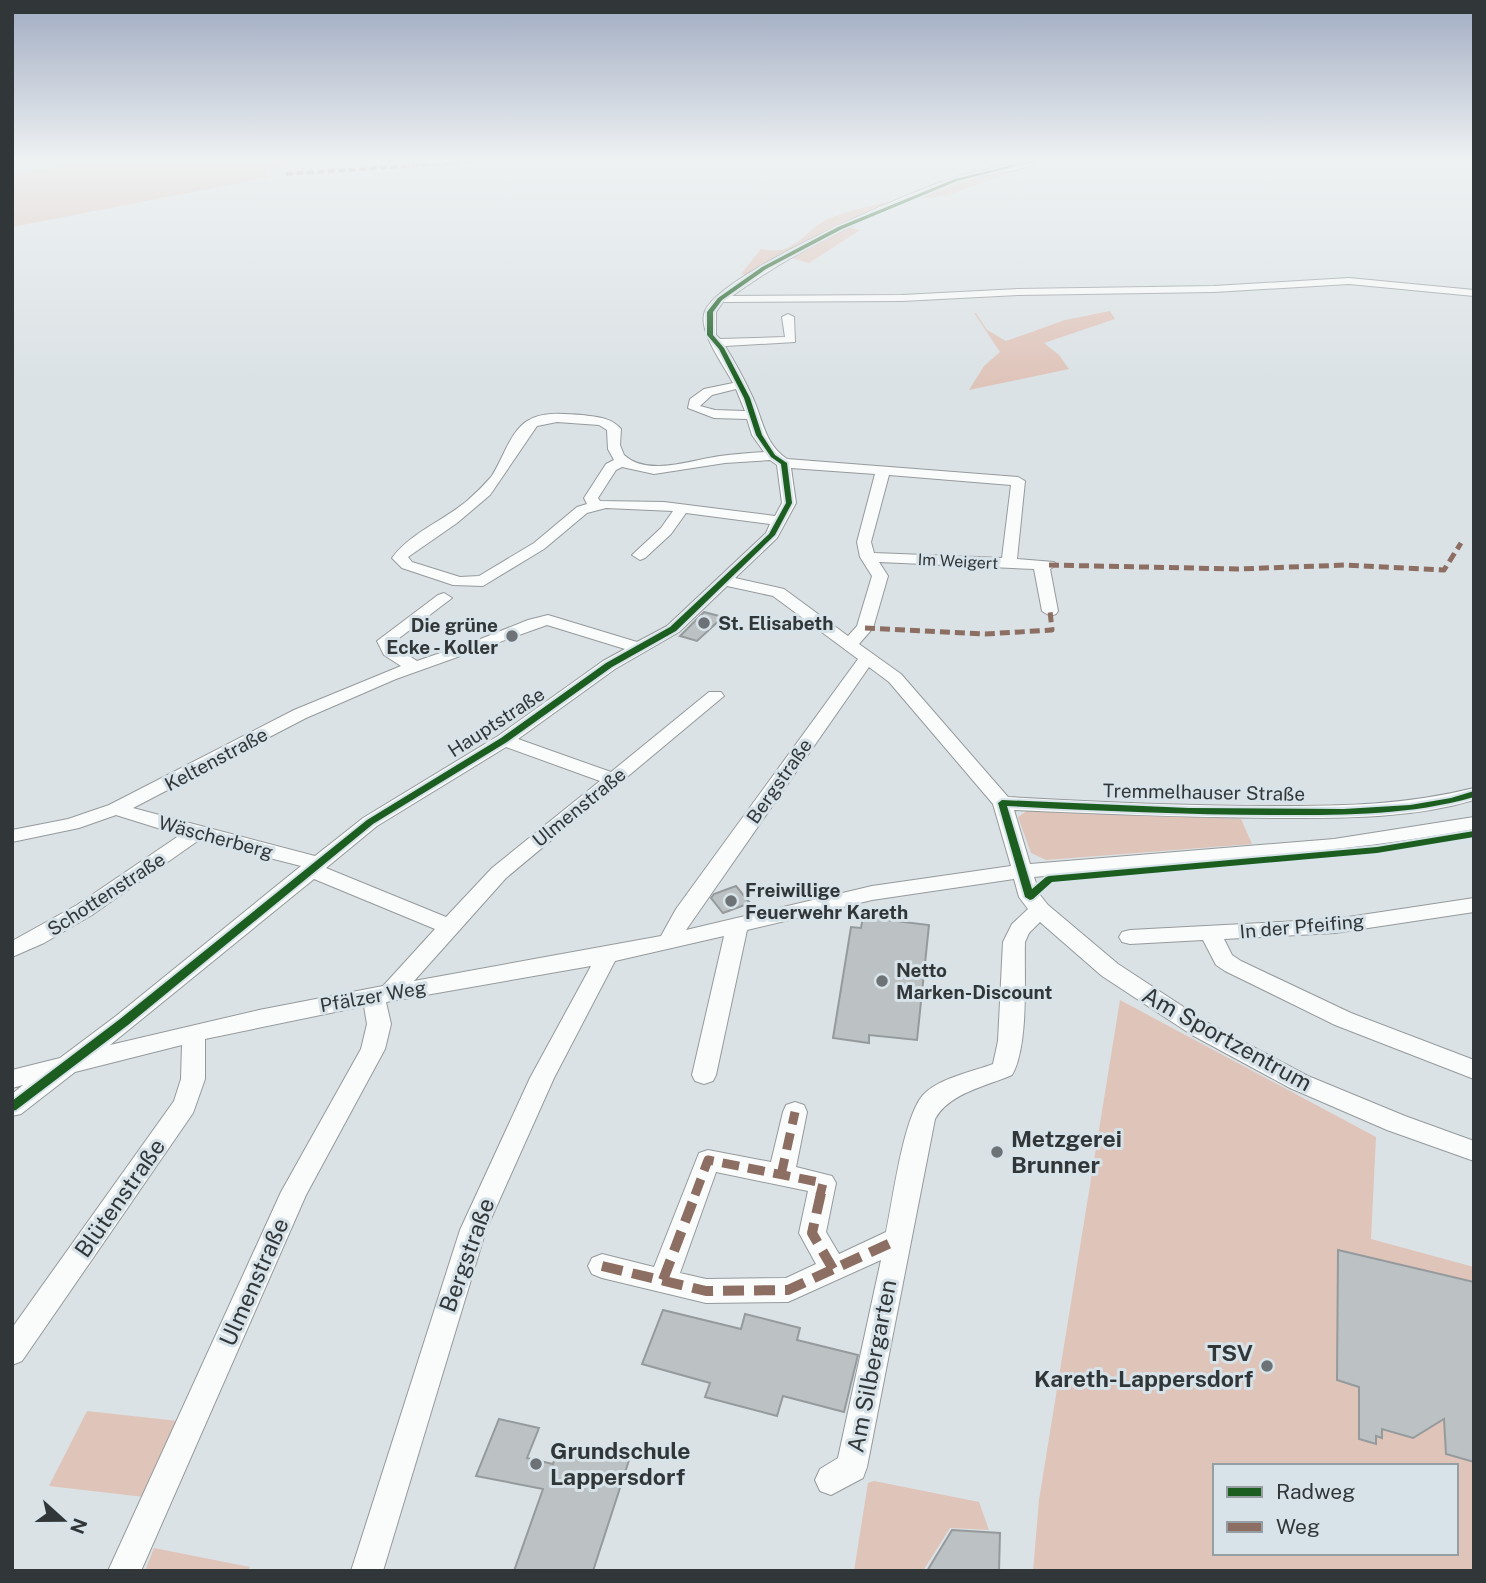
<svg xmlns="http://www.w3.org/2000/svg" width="1486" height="1583" viewBox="0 0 1486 1583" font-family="'Public Sans',sans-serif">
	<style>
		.green { fill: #dfc4ba; fill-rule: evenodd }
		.building { fill: #bcc1c3; stroke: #959a9d; stroke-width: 2 }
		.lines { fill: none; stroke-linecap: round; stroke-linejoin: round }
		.minor-casing { stroke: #959a9c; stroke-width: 2 }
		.minor { fill: #fafbfb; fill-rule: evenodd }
		.quiet-far3 { stroke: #8d6e63; stroke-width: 3.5; stroke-dasharray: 7 3.5; stroke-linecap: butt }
		.quiet-far2 { stroke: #8d6e63; stroke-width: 5; stroke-dasharray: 10 5; stroke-linecap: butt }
		.quiet-far1 { stroke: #8d6e63; stroke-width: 9; stroke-dasharray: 17 9; stroke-linecap: butt }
		.quiet { stroke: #8d6e63; stroke-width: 10; stroke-dasharray: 21 10; stroke-linecap: butt }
		.cycleway-casing { stroke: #d7e3e9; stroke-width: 4 }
		.cycleway { fill: #1b5e20; fill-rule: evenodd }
		.poi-dot { fill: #6c7275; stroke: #d7e3e9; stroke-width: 2.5 }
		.labels { text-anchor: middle; stroke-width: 6; stroke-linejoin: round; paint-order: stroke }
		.far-street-label { font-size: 16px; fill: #313638; stroke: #d7e3e9 }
		.poi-label { font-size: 19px; font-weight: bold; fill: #313638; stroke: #d7e3e9; text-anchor: start }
		.street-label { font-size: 19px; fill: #313638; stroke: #d7e3e9 }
		.near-street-label { font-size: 23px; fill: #313638; stroke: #d7e3e9 }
		.near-poi-label { font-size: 23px; font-weight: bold; fill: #313638; stroke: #d7e3e9; text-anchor: start }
	</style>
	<rect width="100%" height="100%" fill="#dbe2e5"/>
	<!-- green -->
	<g class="green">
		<polygon points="94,160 306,160 261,173 270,177 12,227 12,175"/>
		<polygon points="988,172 1003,176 948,195 920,199 953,183"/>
		<path d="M907 196 749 276 741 274 761 249C798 258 804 227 833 217 857 208 883 204 907 196Z"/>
		<polygon points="851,228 860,230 809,263 789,257 842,229"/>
		<polygon points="1110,311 1115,319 1044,343 1059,355 1069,369 969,390 984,366 1000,352 974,313 976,313 987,330 1006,341 1065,320"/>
		<polygon points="1028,810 1241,819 1252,844 1046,860 1031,853 1018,817"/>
		<path d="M1120 1000 1376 1137 1371 1239 1474 1267V1571H1033L1039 1500ZM1215 1466H1456V1553H1215Z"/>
		<polygon points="87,1411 178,1421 144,1497 49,1486"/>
		<polygon points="874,1481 979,1502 989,1530 950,1528 923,1571 854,1571 868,1483"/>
		<polygon points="154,1548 250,1567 248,1571 145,1571"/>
	</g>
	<!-- building -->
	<g class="building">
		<polygon points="704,612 723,617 697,641 680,636"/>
		<polygon points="736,886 750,903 723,913 711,898 714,894"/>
		<polygon points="863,917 929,925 917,1040 869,1035 869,1043 833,1038 851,927 861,928"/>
		<polygon points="1338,1250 1474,1282 1474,1462 1446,1454 1444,1419 1413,1438 1382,1429 1382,1438 1376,1436 1376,1444 1359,1439 1359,1387 1337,1380"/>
		<polygon points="663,1310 741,1329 745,1314 800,1328 797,1340 858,1355 844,1412 783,1396 777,1416 705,1397 710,1383 642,1364"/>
		<polygon points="499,1419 539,1428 527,1458 553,1464 558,1449 594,1457 597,1446 631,1454 593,1571 514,1571 543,1489 476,1476"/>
		<polygon points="952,1530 1000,1533 999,1571 927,1571"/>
	</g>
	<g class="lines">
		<defs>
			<g id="minor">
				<path d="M1027 160H1041C1018 174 984 173 958 182 879 210 800 247 732 296L902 295 1018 289 1214 286 1349 278 1474 290V296L1349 284 1214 292 1018 295 902 301 723 302 716 312V335L720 339 785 337 782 317 788 314 794 317 795 342 725 346C735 362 744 379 752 396 763 419 764 444 787 459L1018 477 1025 481 1017 559 1054 562 1057 565 1050 569 1058 611 1056 614 1050 616 1042 611 1034 569 879 562 888 576 873 628 859 644 901 674 1008 797C1096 802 1185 806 1273 806 1344 806 1405 805 1474 788V800C1413 818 1351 818 1287 818 1196 818 1105 814 1014 810L1030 864 1334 839 1474 817V829C1328 856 1181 861 1034 877L1040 895 1048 905 1118 964 1208 1023 1308 1076 1405 1116 1474 1141V1161L1387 1130 1290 1088 1192 1035 1102 976 1040 922 1029 933 1025 942C1024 977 1029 1046 1012 1075 987 1086 949 1093 935 1119L867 1467 863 1478 831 1495 820 1491 815 1480 820 1469 838 1458 881 1260 788 1302 706 1303 602 1278 592 1274 588 1266 592 1258 602 1254 654 1267 699 1153 708 1150 771 1162 783 1112 786 1105 795 1102 804 1105 807 1112 796 1167 832 1176 836 1183 826 1232 839 1254 886 1232C893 1200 903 1118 923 1095 939 1078 972 1072 993 1064L998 1041 1003 942 1012 924 1028 909 1019 897 1014 879 872 900 747 930 716 1075 713 1081 704 1084 695 1081 692 1075 724 936 615 961 554 1078 486 1230 383 1571H351L460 1230 530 1078 591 966 386 1002 391 1024 385 1049 306 1195 141 1571H108L281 1192 361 1049 367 1024 364 1006 205 1039V1079L193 1113 22 1361 12 1365V1328L174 1101 181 1079 182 1045 75 1072 21 1114 12 1116V1094L23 1085 12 1088V1070L60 1058 116 1016 301 866 199 840 92 915 44 943 12 957V941L77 905 180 835 116 815 79 828 12 842V830L68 819 109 805 294 710 401 666 384 655 377 641 438 595 444 593 452 598 394 642 397 648 417 661 478 640 528 620 548 615 637 642 667 626 766 533 770 524 686 513 671 534 645 558 640 560 632 555 661 528 673 511 606 508 587 513 544 549 483 586 453 585 402 568 392 558C410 533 445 520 468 500 476 493 484 485 491 477 503 460 510 430 529 420 544 411 566 414 582 415 596 417 611 417 621 429L620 445 624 455C648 477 691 460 720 456 734 454 749 453 764 452L752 435 747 419 714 418 688 408 690 399 704 389 733 383C723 364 697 330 705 311 721 273 910 191 954 178 978 170 1003 166 1027 160ZM736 389 745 411 715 410 700 406 712 395ZM557 422 599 425 607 430 608 449 614 460 606 464 584 498 587 504 577 507 534 543 479 576 460 577 412 562 408 557 457 523 490 495 537 426ZM770 460 777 465 782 503 775 516 664 502 600 501 598 498 616 470 622 467 654 474 725 463ZM791 468 875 474 857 542 860 557 872 576 857 626 848 636 784 589 735 578 777 538 796 503ZM889 475 1011 485 1002 558 874 553 871 542ZM727 586 773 596 858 659 676 909 661 936 414 981 506 878 724 696 721 692H709L611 772 518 739 615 669 679 632ZM547 625 625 649 603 661 498 736 363 818 315 856 133 808 306 718 396 679ZM869 667 889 682 993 804 1011 866 872 886 686 930ZM506 747 600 781 492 868 446 917 326 868 377 826ZM314 879 435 929 383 986 259 1010 110 1045ZM716 1172 808 1191 799 1233 816 1264 786 1278 706 1279 680 1273Z"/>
				<polygon points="1474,898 1474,912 1335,933 1224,939 1232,955 1241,961 1351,1013 1474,1060 1474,1079 1335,1025 1225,971 1216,965 1203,940 1130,944 1122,942 1119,937 1122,932 1130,930 1335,919"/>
			</g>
		</defs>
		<!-- minor casing -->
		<use href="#minor" class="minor-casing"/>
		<!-- minor -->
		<use href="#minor" class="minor"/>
		<!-- quiet-far3 -->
		<polyline class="quiet-far3" points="286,174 500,160"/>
		<!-- quiet-far2 -->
		<g class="quiet-far2">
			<polyline points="1049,565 1238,569 1346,565 1444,570 1461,543"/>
			<polyline points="865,628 985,634 1052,630 1050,611"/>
		</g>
		<!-- quiet-far1 -->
		<g class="quiet-far1">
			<polyline points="781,1175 795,1112"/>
			<polyline points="695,1195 708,1160 823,1183 820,1195"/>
		</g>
		<!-- quiet -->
		<g class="quiet">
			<polyline points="821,1193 812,1233 833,1269"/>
			<polyline points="602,1266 706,1291 788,1290 897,1240"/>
			<polyline points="663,1280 696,1193"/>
		</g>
		<defs>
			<g id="cycleway">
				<polygon points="1033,160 1039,160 957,181 842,229 766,269 722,300 713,312 713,335 724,348 750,398 762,435 775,455 787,463 792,503 775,535 676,631 612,667 507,742 373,824 128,1025 16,1110 12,1111 12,1101 120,1019 367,820 501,738 606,663 670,627 769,534 786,503 781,464 771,457 756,435 744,398 719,349 707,335 707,312 718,298 762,267 838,227 955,179"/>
				<path d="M1474 791V797C1411 815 1348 815 1284 815 1192 815 1099 811 1007 806L1032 889 1046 877 1049 876 1377 847 1474 831V837L1377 853 1052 882 1033 899 1030 900 1025 897 998 803 1002 800 1189 808 1344 809 1410 805 1451 798Z"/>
			</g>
		</defs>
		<!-- cycleway casing -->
		<use href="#cycleway" class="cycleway-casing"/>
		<!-- cycleway -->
		<use href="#cycleway" class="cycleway"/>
	</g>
	<!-- sky -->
	<linearGradient id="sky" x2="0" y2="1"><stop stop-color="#a1acc2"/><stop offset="0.42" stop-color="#eff2f3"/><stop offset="1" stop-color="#eff2f3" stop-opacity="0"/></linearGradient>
	<rect width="1486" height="382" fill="url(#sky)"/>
	<!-- markers -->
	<g class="poi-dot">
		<circle cx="704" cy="623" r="7"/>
		<circle cx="512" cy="636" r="7"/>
		<circle cx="731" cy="901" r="7"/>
		<circle cx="882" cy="981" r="7"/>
		<circle cx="997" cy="1152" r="7"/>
		<circle cx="1267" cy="1366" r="7"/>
		<circle cx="536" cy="1464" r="7"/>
	</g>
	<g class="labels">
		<!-- far-street labels -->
		<g class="far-street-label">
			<text transform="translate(958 561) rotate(3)" y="6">Im Weigert</text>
		</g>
		<!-- poi labels -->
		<g class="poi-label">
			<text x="718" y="630">St. Elisabeth</text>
			<text x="498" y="632" text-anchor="end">Die grüne<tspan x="498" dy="22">Ecke - Koller</tspan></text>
			<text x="745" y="897">Freiwillige<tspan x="745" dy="22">Feuerwehr Kareth</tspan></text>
			<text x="896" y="977">Netto<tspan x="896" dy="22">Marken-Discount</tspan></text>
		</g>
		<!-- street labels -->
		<g class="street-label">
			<text transform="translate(496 722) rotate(-33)" y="7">Hauptstraße</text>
			<text transform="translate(216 759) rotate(-28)" y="7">Keltenstraße</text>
			<text transform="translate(779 781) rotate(-55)" y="7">Bergstraße</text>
			<text transform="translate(1204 792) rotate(1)" y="7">Tremmelhauser Straße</text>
			<text transform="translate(579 807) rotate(-39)" y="7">Ulmenstraße</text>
			<text transform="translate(216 837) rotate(15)" y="7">Wäscherberg</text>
			<text transform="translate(106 894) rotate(-33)" y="7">Schottenstraße</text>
			<text transform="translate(1302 926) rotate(-5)" y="7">In der Pfeifing</text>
			<text transform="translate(373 996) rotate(-10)" y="7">Pfälzer Weg</text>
		</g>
		<!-- near-street labels -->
		<g class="near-street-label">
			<text transform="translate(1227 1039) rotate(29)" y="8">Am Sportzentrum</text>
			<text transform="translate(120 1198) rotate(-55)" y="8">Blütenstraße</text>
			<text transform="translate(467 1255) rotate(-70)" y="8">Bergstraße</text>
			<text transform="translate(254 1282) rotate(-66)" y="8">Ulmenstraße</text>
			<text transform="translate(872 1366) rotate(-79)" y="8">Am Silbergarten</text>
		</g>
		<!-- near-poi labels -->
		<g class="near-poi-label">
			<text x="1011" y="1147">Metzgerei<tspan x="1011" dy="26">Brunner</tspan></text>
			<text x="1253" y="1361" text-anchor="end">TSV<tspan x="1253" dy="26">Kareth-Lappersdorf</tspan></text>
			<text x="550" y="1459">Grundschule<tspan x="550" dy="26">Lappersdorf</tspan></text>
		</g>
	</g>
	<!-- border -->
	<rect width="1486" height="1583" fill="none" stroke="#313638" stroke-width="28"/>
	<!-- legend -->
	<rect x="1213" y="1464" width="245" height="91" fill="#d7e3e9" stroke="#959ea2" stroke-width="2"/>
	<rect x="1227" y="1487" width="35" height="10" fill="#1b5e20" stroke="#959ea2" stroke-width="2"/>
	<text x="1276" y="1499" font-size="21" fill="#313638">Radweg</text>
	<rect x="1227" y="1522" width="35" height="10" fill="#8d6e63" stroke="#959ea2" stroke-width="2"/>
	<text x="1276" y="1534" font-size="21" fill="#313638">Weg</text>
	<!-- north arrow -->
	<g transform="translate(63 1520) rotate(111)" stroke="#d7e3e9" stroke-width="5" paint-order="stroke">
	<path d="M0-5L12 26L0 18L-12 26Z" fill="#313638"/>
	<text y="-10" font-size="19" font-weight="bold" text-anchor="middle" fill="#313638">N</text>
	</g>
</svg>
